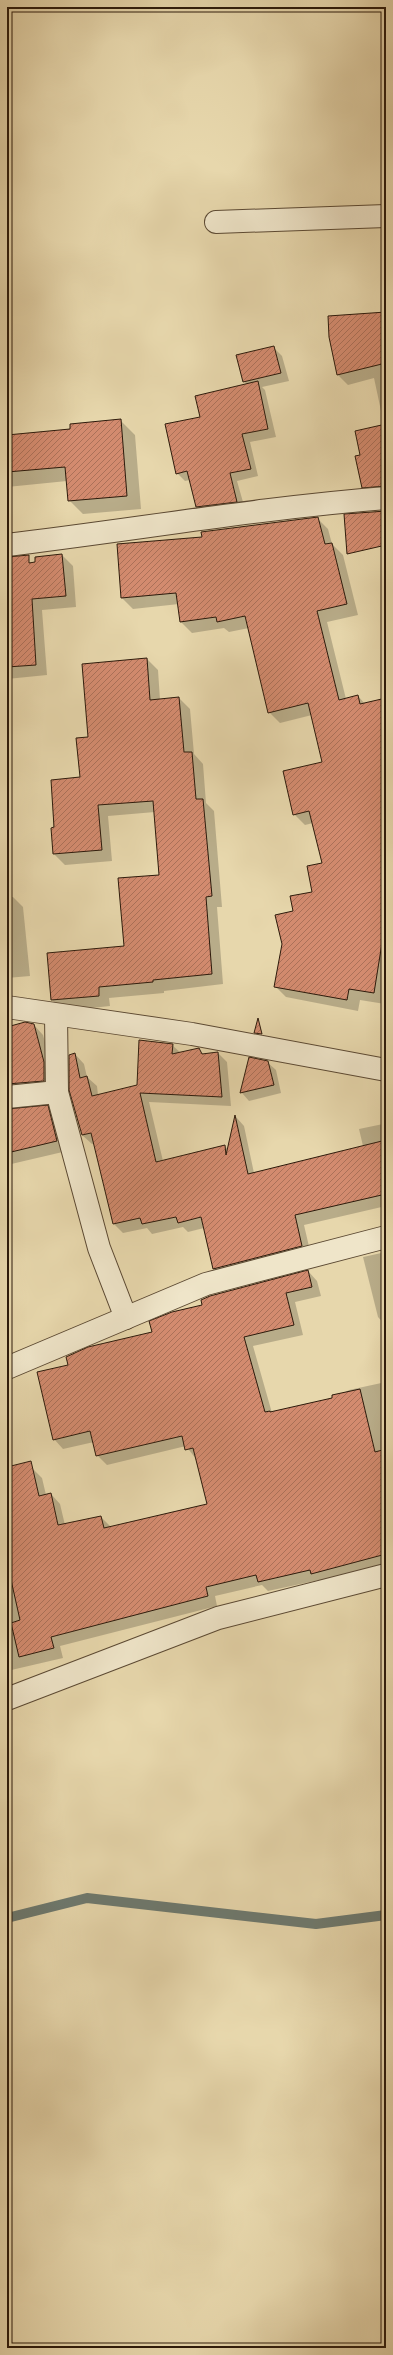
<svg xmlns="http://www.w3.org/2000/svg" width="393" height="2355" viewBox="0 0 393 2355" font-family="'EB Garamond',serif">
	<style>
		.shadow { fill: #0003 }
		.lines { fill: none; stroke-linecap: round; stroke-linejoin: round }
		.stream { stroke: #6d796f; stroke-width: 10 }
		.building { fill: url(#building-hatch); stroke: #2c1a0b }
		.street-casing { stroke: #5b4933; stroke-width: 24 }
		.street { stroke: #efe5c9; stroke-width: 22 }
	</style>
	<defs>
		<pattern id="building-hatch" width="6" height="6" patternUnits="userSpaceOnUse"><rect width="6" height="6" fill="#d38b6f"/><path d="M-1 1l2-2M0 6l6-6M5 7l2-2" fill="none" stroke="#ab7159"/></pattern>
	</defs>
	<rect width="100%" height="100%" fill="#e7d7ac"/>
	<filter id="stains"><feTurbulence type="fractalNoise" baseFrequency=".005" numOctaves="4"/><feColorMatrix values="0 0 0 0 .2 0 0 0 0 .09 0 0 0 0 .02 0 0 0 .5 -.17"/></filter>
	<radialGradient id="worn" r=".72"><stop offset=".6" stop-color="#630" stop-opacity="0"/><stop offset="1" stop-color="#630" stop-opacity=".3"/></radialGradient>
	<!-- shadow -->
	<g class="shadow">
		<polygon points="386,313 386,488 371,491 361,481 362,455 384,425 374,378 348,385 338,375"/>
		<polygon points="274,348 282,356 289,381 262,387 265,390 276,437 250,442 258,476 237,481 245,509 204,515 196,507 190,480 185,481 177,473 201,417 247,385 244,381"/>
		<polygon points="121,421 135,435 141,509 83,514 69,500 67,481 7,487 7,436 71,430"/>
		<polygon points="317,518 328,529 332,544 343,555 358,615 327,622 346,699 358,696 365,704 386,699 386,997 385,1004 360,1000 358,1011 286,997 275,986 295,912 313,892 323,863 313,823 305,825 294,814 323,763 312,715 280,723 269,712 249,628 229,632 224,628 192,633 181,622 179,604 133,609 122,598 204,538"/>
		<polygon points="62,555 73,566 76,607 42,610 47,675 7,679 7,566 36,563"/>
		<polygon points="147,659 158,670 160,700 179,698 190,709 194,754 203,764 206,803 214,811 222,907 217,907 223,984 164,991 164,993 109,998 110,1006 63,1011 52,1000 125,947 160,876 155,812 108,816 112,861 65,865 54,854 52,781 81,778 89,738"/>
		<polygon points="13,897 23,907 30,976 7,978 7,898"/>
		<polygon points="33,1024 43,1035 54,1073 54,1091 7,1101 7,1027"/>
		<polygon points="172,1045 181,1053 199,1049 204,1055 218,1053 227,1062 231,1106 149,1102 163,1161 225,1146 228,1150 236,1117 244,1126 254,1173 363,1146 359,1129 383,1124 386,1127 386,1206 304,1225 311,1255 224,1278 214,1269 204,1228 188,1232 183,1227 152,1234 147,1228 123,1233 114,1224 94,1144 92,1144 82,1135 75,1054 84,1064 87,1077 97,1086 98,1095 138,1086"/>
		<polygon points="250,1058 267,1062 276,1070 281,1093 249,1101 242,1093"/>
		<polygon points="47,1107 58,1117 67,1151 7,1165 7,1110"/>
		<polygon points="386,1252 386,1326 378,1317 363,1257"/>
		<polygon points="308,1271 317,1281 321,1296 295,1302 303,1335 253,1346 272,1413 334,1399 349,1390 386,1382 386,1567 322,1583 319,1580 268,1591 262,1585 215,1596 217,1606 60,1646 63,1658 7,1671 7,1472 32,1468 42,1478 46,1495 51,1494 60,1504 65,1525 101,1517 111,1527 209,1505 196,1459 186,1446 107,1465 97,1455 94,1442 63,1449 54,1439 69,1365 153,1333 203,1306"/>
	</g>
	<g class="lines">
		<!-- stream -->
		<polyline class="stream" points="7,1918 87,1898 316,1924 386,1915"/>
	</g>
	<!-- building -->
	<g class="building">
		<polygon points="386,312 386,363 337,375 329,337 328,316"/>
		<polygon points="274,346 281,373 243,382 236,355"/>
		<polygon points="258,381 268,429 242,434 251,469 230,473 237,502 196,507 187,471 176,474 165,424 200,417 195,396"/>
		<polygon points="121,419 127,496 68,501 65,467 7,472 7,435 70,429 70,424"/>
		<polygon points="386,424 386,486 362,488 355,456 360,455 355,431"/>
		<polygon points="386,511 386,545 347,554 344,514"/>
		<polygon points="318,517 325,544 332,543 347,604 317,611 339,700 358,695 360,704 386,698 386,918 374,993 349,989 347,1000 274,987 282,944 275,915 293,911 290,896 312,892 307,866 322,863 309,811 293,815 283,771 322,762 308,703 268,713 245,616 217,622 216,617 180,622 176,593 121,598 117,544 202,537 201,532"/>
		<polygon points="62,554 66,596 32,599 36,665 7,667 7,557 29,555 29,563 35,562 35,557"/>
		<polygon points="147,658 150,700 179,697 184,752 192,752 196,799 203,799 212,896 206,897 212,974 153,980 153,982 99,987 99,996 51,1000 47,953 124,946 118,878 159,875 153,801 98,805 102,850 53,854 51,828 54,827 51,780 80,777 76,738 88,737 82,664"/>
		<polygon points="258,1018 262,1034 254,1033"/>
		<polygon points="25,1022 34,1024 44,1062 44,1081 7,1084 7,1027"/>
		<polygon points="139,1040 173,1044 172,1054 199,1048 202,1054 218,1052 222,1097 140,1093 156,1162 225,1145 226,1155 235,1115 248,1174 386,1140 386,1194 295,1215 302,1246 213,1269 201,1217 178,1223 176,1217 142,1224 140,1218 113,1224 91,1133 82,1135 69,1090 69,1055 75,1053 80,1078 87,1076 92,1096 137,1085"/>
		<polygon points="249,1057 268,1061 274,1085 240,1093"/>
		<polygon points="48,1105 57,1141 7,1153 7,1109"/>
		<polygon points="308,1270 312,1287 286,1293 294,1325 244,1337 265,1412 270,1411 270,1412 332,1398 332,1395 360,1389 375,1452 386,1449 386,1554 311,1574 310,1570 258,1582 256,1575 206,1587 208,1596 51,1637 54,1648 19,1657 11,1623 20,1620 7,1562 7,1467 31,1461 39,1496 51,1493 58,1525 101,1516 104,1528 207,1504 193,1448 185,1450 182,1436 96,1456 90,1431 53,1440 37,1372 68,1365 66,1357 88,1347 152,1332 149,1321 172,1312 202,1305 201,1300 210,1296"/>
	</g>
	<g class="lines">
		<defs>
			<g id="street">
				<polyline points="216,222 386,216"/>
				<path d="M7 545C133 530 259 508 386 498"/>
				<polyline points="7,1007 192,1034 386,1070"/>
				<polyline points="56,1015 57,1092 99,1248 126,1318"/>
				<polyline points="7,1097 57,1092"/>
				<polyline points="7,1368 206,1284 386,1237"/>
				<polyline points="7,1699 218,1618 386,1575"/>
			</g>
		</defs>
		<!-- street casing -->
		<use href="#street" class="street-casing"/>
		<!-- street -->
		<use href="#street" class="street"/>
	</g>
	<!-- margin -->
	<rect width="393" height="2355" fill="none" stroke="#e7d7ac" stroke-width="24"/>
	<rect x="8" y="8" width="377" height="2339" fill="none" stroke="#2c1a0b" stroke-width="2"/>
	<rect x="12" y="12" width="369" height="2331" fill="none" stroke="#2c1a0b"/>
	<rect width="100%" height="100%" filter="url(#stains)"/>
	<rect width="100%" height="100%" fill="url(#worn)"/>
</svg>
